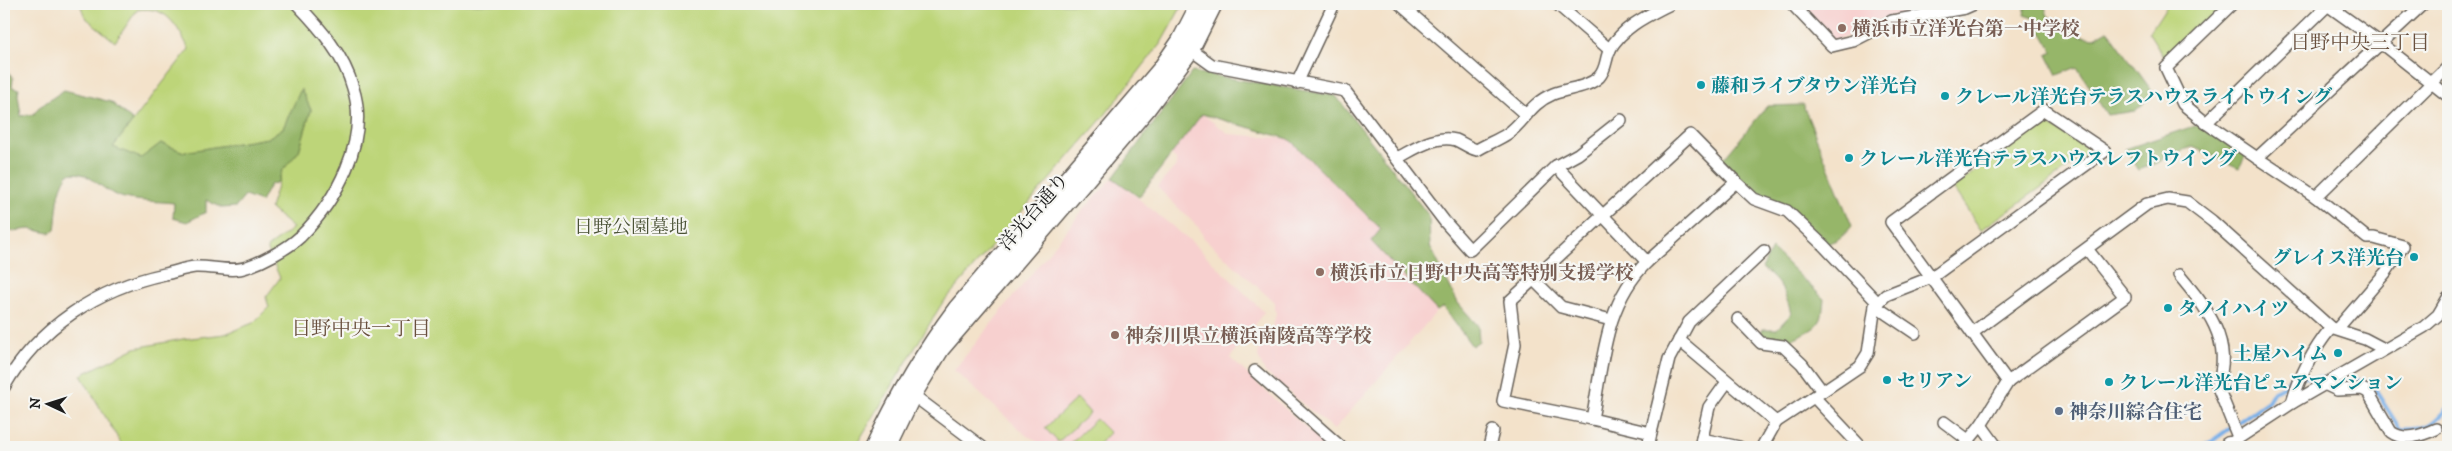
<svg xmlns="http://www.w3.org/2000/svg" width="2452" height="451" viewBox="0 0 2452 451" font-family="'IM FELL DW Pica','Noto Serif JP',serif">
	<style>
		.built { fill: #f7d0cf }
		.green { fill: #bdd579; stroke: #6c784a }
		.forest { fill: #96b669; stroke: #596942 }
		.lines { fill: none; stroke-linecap: round; stroke-linejoin: round }
		.stream { stroke: #79b0e8; stroke-width: 4 }
		.street-casing { stroke: #676159; stroke-width: 14 }
		.secondary-casing { stroke: #676159; stroke-width: 19 }
		.street { stroke: #fff; stroke-width: 11 }
		.secondary { stroke: #fff; stroke-width: 16 }
		.education-dot { fill: #8d6e63; stroke: #f6f6f2; stroke-width: 2 }
		.culture-dot { fill: #0f9aa8; stroke: #f6f6f2; stroke-width: 2 }
		.service-dot { fill: #5c6f8a; stroke: #f6f6f2; stroke-width: 2 }
		.labels { text-anchor: middle; stroke-width: 4.5; stroke-linejoin: round; paint-order: stroke }
		.education-label { font-size: 19px; font-weight: bold; fill: #785e54; stroke: #f6f6f2; text-anchor: start }
		.culture-label { font-size: 19px; font-weight: bold; fill: #0d838f; stroke: #f6f6f2; text-anchor: start }
		.street-label { font-size: 19px; fill: #1c1c1c; stroke: #f6f6f2 }
		.park-label { font-size: 19px; fill: #4c5438; stroke: #f6f6f2 }
		.service-label { font-size: 19px; font-weight: bold; fill: #4e5e75; stroke: #f6f6f2; text-anchor: start }
		.neighbourhood-label { font-size: 20px; fill: #69503e; stroke: #f6f6f2 }
	</style>
	<rect width="100%" height="100%" fill="#f6f6f2"/>
	<filter id="ink" filterUnits="userSpaceOnUse"><feTurbulence type="fractalNoise" baseFrequency=".02" numOctaves="2"/><feDisplacementMap in="SourceGraphic" scale="10" xChannelSelector="R" yChannelSelector="G"/><feConvolveMatrix kernelMatrix="1 2 1 2 8 2 1 2 1" color-interpolation-filters="sRGB"/></filter>
	<filter id="wash" filterUnits="userSpaceOnUse"><feTurbulence type="fractalNoise" baseFrequency=".0096" numOctaves="4" result="noise"/><feDisplacementMap in="SourceGraphic" scale="20" xChannelSelector="R" yChannelSelector="G"/><feGaussianBlur stdDeviation="1.12" result="paint"/><feColorMatrix in="noise" values="0 0 0 0 0 0 0 0 0 0 0 0 0 0 0 0 0 1.4 0 .05"/><feComposite in="paint" operator="in"/></filter>
	<g filter="url(#wash)">
		<rect width="100%" height="100%" fill="#f3e2ca"/>
		<!-- built -->
		<g class="built">
			<polygon points="1799,4 1955,4 1876,20 1849,36 1832,40"/>
			<polygon points="1202,114 1229,134 1289,139 1382,229 1372,241 1437,311 1334,430 1265,372 1258,357 1259,347 1273,327 1276,314 1274,302 1204,238 1200,229 1157,187 1176,166 1176,159 1171,154"/>
			<polygon points="1113,178 1193,243 1264,312 1230,358 1327,447 1038,447 1036,440 1027,436 954,370 1083,210"/>
		</g>
		<!-- green -->
		<g class="green">
			<path d="M80 4H1183L1161 43 1105 115 941 305 855 447H123L81 375 135 348 183 339 225 334 253 323 269 307 266 297 280 278 267 248 293 228 270 208 282 171 299 151 311 110 301 90 283 128 268 138 184 152 161 143 141 159 113 147 189 49C177 26 167 5 137 10L115 42 85 17Z"/>
			<polygon points="2168,4 2225,4 2166,60 2149,33"/>
			<polygon points="2041,120 2092,151 1981,230 1953,188"/>
			<polygon points="1077,398 1090,413 1058,442 1045,428"/>
			<polygon points="1096,419 1110,433 1095,447 1066,447"/>
		</g>
		<!-- forest -->
		<g class="forest">
			<polygon points="2026,4 2039,4 2045,7 2048,16 2080,36 2094,38 2108,30 2154,94 2135,111 2107,115 2077,67 2057,75 2047,55 2053,52 2033,18 2024,15"/>
			<path d="M4 66 13 78 12 87 19 89 18 95 21 116 34 114 38 108 64 90 111 102 133 121 113 147 141 158 161 143 184 152 268 138 283 128 301 89 311 110 299 151 282 171 278 182 270 185 261 202 245 196 236 207 222 208 206 200V212L187 222 173 218 174 203C157 201 130 202 116 195 99 188 88 169 68 174 56 191 58 210 55 230L49 233 30 229 4 232Z"/>
			<polygon points="1192,72 1336,96 1429,216 1430,246 1458,303 1478,326 1479,341 1472,346 1443,307 1437,311 1371,241 1381,229 1289,139 1202,114 1139,197 1113,178"/>
			<path d="M1803 105 1852 226C1845 234 1839 241 1827 243L1758 196 1721 159 1727 155 1767 106Z"/>
			<polygon points="2200,124 2246,155 2239,168 2193,147 2166,155 2161,161 2139,170 2125,149"/>
			<path d="M1772 249 1824 299C1823 305 1823 314 1821 319 1815 333 1795 335 1785 344L1758 336 1763 329H1777L1791 314C1786 292 1779 281 1762 268Z"/>
		</g>
		<g class="lines">
			<!-- stream -->
			<g class="stream">
				<path d="M2341 379 2358 380 2372 385 2400 429C2425 430 2432 427 2448 408"/>
				<polyline points="2198,447 2212,441 2268,401 2274,391 2284,386 2291,377 2327,378"/>
			</g>
		</g>
	</g>
	<g filter="url(#ink)">
		<g class="lines">
			<defs>
				<g id="street">
					<polyline points="1400,4 1525,114"/>
					<polyline points="1557,4 1610,50"/>
					<polyline points="1792,4 1832,46 1853,41 1892,21 1965,8 1974,4"/>
					<polyline points="2326,4 2382,44 2448,96"/>
					<polyline points="2329,4 2206,123 2257,158 2423,4"/>
					<path d="M1187 47 1212 65 1345 91 1445 222 1470 250 1556 166 1647 262C1604 304 1603 363 1592 419L1651 433 1669 359 1689 322 1764 251"/>
					<polyline points="1297,83 1334,4"/>
					<polyline points="2206,123 2183,104 2166,68 2232,4"/>
					<path d="M1397 158C1415 149 1436 134 1456 140 1463 143 1469 148 1477 150 1487 144 1498 140 1507 134 1525 122 1529 104 1553 94 1568 88 1587 88 1599 77 1607 68 1605 59 1610 49 1624 26 1647 16 1670 4"/>
					<polyline points="2257,158 2316,197 2448,67"/>
					<polyline points="1556,166 1578,154 1621,120"/>
					<polyline points="1736,182 1754,199 1787,211 1824,246 1878,303"/>
					<polyline points="2316,197 2367,238 2374,238 2403,246 2386,272 2337,329"/>
					<polyline points="2087,249 2125,297 2008,382 1972,333 2147,204 2168,199 2187,202 2212,221 2331,328 2365,339 2384,349"/>
					<path d="M2179 275C2205 306 2235 342 2217 385L2238 437"/>
					<polyline points="1534,280 1561,307 1611,320"/>
					<polyline points="1875,306 1915,333"/>
					<polyline points="1738,319 1761,343 1783,346 1802,364 1822,391"/>
					<polyline points="1679,340 1776,422 1814,397"/>
					<polyline points="1255,371 1341,447"/>
					<path d="M2324 384 2337 390 2362 389 2368 392 2391 432C2405 442 2422 435 2436 429"/>
					<path d="M4 387C38 327 98 288 165 274 175 272 185 268 195 267 211 266 232 273 247 267 264 261 287 249 300 237 336 201 370 140 353 88 344 55 320 28 297 4"/>
					<polyline points="913,395 982,447"/>
					<path d="M2292 403C2300 375 2313 350 2331 328"/>
					<polyline points="1592,419 1503,401 1515,344 1510,301 1690,135 1736,182 1647,262"/>
					<polyline points="1944,422 1968,440"/>
					<polyline points="1981,425 1997,447"/>
					<polyline points="1702,439 1739,447"/>
					<polyline points="1489,447 1493,431"/>
					<polyline points="1648,447 1651,433"/>
					<polyline points="1700,447 1709,407 1727,382"/>
					<polyline points="1762,447 1776,422"/>
					<polyline points="1861,447 1814,397 1860,366 1868,353 1875,306 1886,295 1932,277 2105,151 2044,110 1891,222 1972,333"/>
					<polyline points="1963,447 1981,425 2008,382"/>
					<polyline points="2225,447 2292,403 2424,327 2438,315 2448,298"/>
				</g>
				<g id="secondary">
					<polyline points="2229,445 2231,447"/>
					<path d="M874 447C897 398 923 353 956 309L1160 70 1180 41 1199 4"/>
					<polyline points="888,447 913,395 941,349 1147,109 1191,50 1214,4"/>
				</g>
			</defs>
			<!-- street casing -->
			<use href="#street" class="street-casing"/>
			<!-- secondary casing -->
			<use href="#secondary" class="secondary-casing"/>
			<!-- street -->
			<use href="#street" class="street"/>
			<!-- secondary -->
			<use href="#secondary" class="secondary"/>
		</g>
	</g>
	<!-- markers -->
	<g class="education-dot">
		<circle cx="1842" cy="28" r="5"/>
		<circle cx="1320" cy="272" r="5"/>
		<circle cx="1115" cy="335" r="5"/>
	</g>
	<g class="culture-dot">
		<circle cx="1701" cy="85" r="5"/>
		<circle cx="1945" cy="96" r="5"/>
		<circle cx="1849" cy="158" r="5"/>
		<circle cx="2414" cy="257" r="5"/>
		<circle cx="2168" cy="308" r="5"/>
		<circle cx="2338" cy="353" r="5"/>
		<circle cx="1887" cy="380" r="5"/>
		<circle cx="2109" cy="382" r="5"/>
	</g>
	<circle class="service-dot" cx="2059" cy="411" r="5"/>
	<g class="labels">
		<!-- education labels -->
		<g class="education-label">
			<text x="1852" y="35">横浜市立洋光台第一中学校</text>
			<text x="1330" y="279">横浜市立日野中央高等特別支援学校</text>
			<text x="1125" y="342">神奈川県立横浜南陵高等学校</text>
		</g>
		<!-- culture labels -->
		<g class="culture-label">
			<text x="1711" y="92">藤和ライブタウン洋光台</text>
			<text x="1955" y="103">クレール洋光台テラスハウスライトウイング</text>
			<text x="1859" y="165">クレール洋光台テラスハウスレフトウイング</text>
			<text x="2404" y="264" text-anchor="end">グレイス洋光台</text>
			<text x="2178" y="315">タノイハイツ</text>
			<text x="2328" y="360" text-anchor="end">土屋ハイム</text>
			<text x="1897" y="387">セリアン</text>
			<text x="2119" y="389">クレール洋光台ピュアマンション</text>
		</g>
		<!-- street labels -->
		<g class="street-label">
			<text transform="translate(1033 211) rotate(-49)" y="7">洋光台通り</text>
		</g>
		<!-- park labels -->
		<g class="park-label">
			<text x="631" y="233">日野公園墓地</text>
		</g>
		<!-- service labels -->
		<g class="service-label">
			<text x="2069" y="418">神奈川綜合住宅</text>
		</g>
		<!-- neighbourhood labels -->
		<g class="neighbourhood-label">
			<text x="2360" y="49">日野中央三丁目</text>
			<text x="361" y="335">日野中央一丁目</text>
		</g>
	</g>
	<!-- margin -->
	<rect width="2452" height="451" fill="none" stroke="#f6f6f2" stroke-width="20"/>
	<!-- north arrow -->
	<g transform="translate(48 404) rotate(274)" stroke="#f6f6f2" stroke-width="4" paint-order="stroke">
	<path d="M0-4L9 19L0 12L-9 19Z" fill="#1c1c1c"/>
	<text y="-8" font-size="14" font-weight="bold" text-anchor="middle" fill="#1c1c1c">N</text>
	</g>
</svg>
